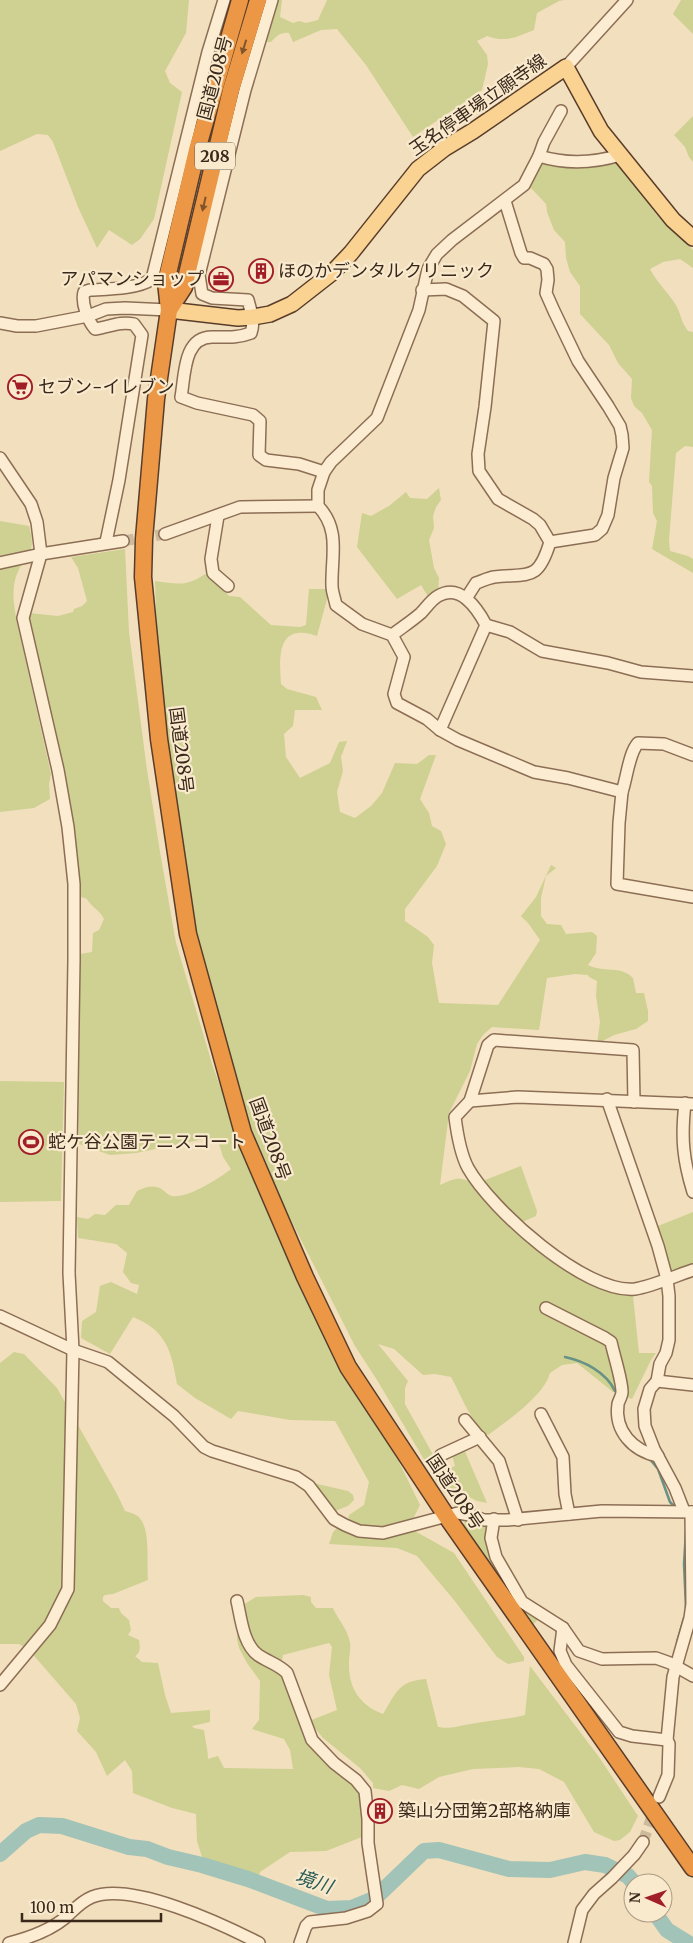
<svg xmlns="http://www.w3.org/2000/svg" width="693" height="1943" viewBox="0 0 693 1943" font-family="Merriweather,'Noto Sans JP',serif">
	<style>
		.green { fill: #ced191 }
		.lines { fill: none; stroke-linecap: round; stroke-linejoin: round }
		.stream { stroke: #689285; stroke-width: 2.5 }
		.river { stroke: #a2c3b7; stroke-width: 16 }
		.minor-tunnel { stroke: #cdba9d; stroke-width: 11; stroke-dasharray: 11 5.5; stroke-linecap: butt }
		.minor-casing { stroke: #8c6e55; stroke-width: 14 }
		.major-casing { stroke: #593d2a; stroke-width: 18 }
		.highway-casing { stroke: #593d2a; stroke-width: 19 }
		.minor { stroke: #fcedd2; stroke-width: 11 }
		.major { stroke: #fad291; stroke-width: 15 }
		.highway { stroke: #eb9745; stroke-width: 16 }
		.oneway { fill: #81542c }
		.labels { text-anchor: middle; stroke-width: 4.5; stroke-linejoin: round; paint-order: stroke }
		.shield { fill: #f9eace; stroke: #736251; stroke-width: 1 }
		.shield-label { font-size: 16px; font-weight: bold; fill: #3a281b }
		.street-label { font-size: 18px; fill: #3a281b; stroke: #f9eace }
		.poi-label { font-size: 18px; fill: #3a281b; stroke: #f9eace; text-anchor: start }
		.water-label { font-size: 19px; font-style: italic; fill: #285b55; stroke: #f9eace }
	</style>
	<rect width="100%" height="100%" fill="#f2dfbe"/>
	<!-- green -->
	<g class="green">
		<polygon points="0,0 189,0 186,33 165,71 170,83 182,92 154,219 140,239 132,245 109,230 97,248 78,207 53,142 48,135 37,134 0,151"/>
		<path d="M278 0H282L280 17 293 23 299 21 306 23 318 20 327 0H565L559 1 537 13 534 30C515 37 508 43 487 36L477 41 487 55 488 64 482 90 413 137 366 65 337 29 321 30 293 42 289 33C280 32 277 36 271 42H262Z"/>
		<polygon points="681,0 693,0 693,34 673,14"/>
		<polygon points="693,116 693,162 689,157 685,147 674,135"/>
		<path d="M539 156 612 158 630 179 656 214 693 250V268L680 259 663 262 650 269C658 285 673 297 678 309 682 319 681 321 688 331L693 332V447L685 446 676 453 669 540 670 551 688 556 693 559V573L652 549 657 521 653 513 652 486 649 482 652 430 642 413 634 406 631 398 632 379 618 363 609 345 580 314V286L570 272 566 258 565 242 554 230 547 212 546 204 532 189 524 185Z"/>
		<polygon points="439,488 441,500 436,507 433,516 434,528 429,540 434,568 439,578 438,596 433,600 428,594 429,598 421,585 397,599 357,547 362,513 371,516 389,506 406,492 410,498 427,499"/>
		<path d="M0 521 29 526C37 555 26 551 17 574 11 589 14 604 16 618L51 774 49 784 50 799 34 808 0 812Z"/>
		<path d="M125 549 129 632 147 770 160 852 176 943 213 1067 262 1199 370 1413 399 1462 420 1505 412 1521 387 1529H368L348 1522 349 1515 364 1505 369 1482 335 1421 290 1420 238 1411 231 1419 195 1398 177 1384C171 1351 167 1331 133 1317L110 1354 81 1338 82 1321 96 1312 100 1286 111 1282 137 1294 139 1285 131 1283 123 1272 127 1253 116 1244 78 1238 77 1217 88 1219 95 1214 105 1215 116 1205H129L137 1191C146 1187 154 1184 163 1190 166 1193 168 1195 172 1196 187 1199 220 1178 231 1169L223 1157 219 1144 212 1140 204 1139 136 1153 110 1155 79 1144 76 958 80 954 92 952 93 933 99 930 104 919C100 910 91 907 87 899L76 895 28 616 29 613 58 616 73 612 74 609 82 606 87 601 78 568 71 557Z"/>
		<path d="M205 574 219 584 229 596 240 597 271 625 300 627 306 625 309 589H328L327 599 317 636C277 622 279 656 281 684L287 689 316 697 322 710H295L293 726 284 734 286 757 300 778 330 763 339 742 347 741 341 757 343 771 337 792 340 812 355 818 371 806 382 793 395 763 417 764 429 755H436L420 799 429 813 432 826 441 831 446 844 437 866 405 909V921L428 937 434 945 432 963 439 1003 498 1005 540 940 528 923 521 916 536 897 551 865 556 868 546 876 541 898V916L547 924 561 925 566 934 592 932 597 936 596 953 588 965C602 973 621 965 633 978L636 993H644L648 1011V1021L636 1029 614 1035 597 1044 600 1022 596 996 597 981 589 977 588 975 575 974 547 978 539 1030 492 1027 483 1035 477 1044 470 1071 449 1113 440 1185C455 1178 461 1175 476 1186 493 1202 511 1219 529 1236 561 1267 586 1291 633 1296L639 1353H656L651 1360 632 1399 613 1392 577 1363 562 1365 550 1373C544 1396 507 1421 488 1435 473 1427 460 1393 451 1377L435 1374 423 1375 394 1349 378 1344 408 1381 405 1388V1404L442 1471 455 1466 451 1451 464 1449 487 1503 477 1501 465 1495 448 1494 444 1492 438 1483 377 1380 355 1346 272 1183 248 1121 209 990 197 938 181 848 170 771 157 642 155 581C176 584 187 587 205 574Z"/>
		<polygon points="0,1081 64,1082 61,1201 0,1202"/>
		<polygon points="521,1166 537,1211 536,1216 520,1223 480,1182"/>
		<polygon points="693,1212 693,1267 671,1276 653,1228"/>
		<path d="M14 1352 24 1354 57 1388 117 1494 125 1511C128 1512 133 1513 136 1515 152 1524 146 1564 148 1580L113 1594 105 1595 103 1597V1601L111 1608H119L121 1613 129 1620 131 1630 128 1635 139 1640C140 1647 141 1652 135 1656L142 1662 158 1663 165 1695 171 1713 210 1710V1722L192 1726 194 1728 204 1730C205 1740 208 1749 208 1759L218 1756 224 1768 293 1769 290 1750 284 1739 252 1729 259 1720 260 1681 247 1663 239 1648 237 1639 238 1608 256 1597 303 1595 311 1597V1602L316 1608H333C338 1620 348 1629 350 1643 351 1649 349 1656 349 1662 348 1688 360 1705 383 1714 396 1693 398 1681 426 1679L438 1727C450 1729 454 1727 465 1725 485 1721 505 1720 525 1715L530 1666 599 1757 638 1816 630 1832 620 1840 614 1841 594 1832 564 1782 539 1769 519 1767 473 1769 439 1777 419 1789 402 1785 389 1791 373 1788V1783L360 1768 323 1738 309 1721 337 1710 329 1675 332 1647 329 1643 283 1655 281 1666 308 1729 365 1791 362 1837 326 1851 290 1852 260 1872 258 1880 223 1870 203 1860 197 1841 196 1814 172 1808 133 1793 132 1771 125 1760 107 1776 96 1752 77 1731 80 1718 76 1704 29 1650 19 1644H0V1363Z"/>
		<polygon points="313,1483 348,1491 353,1495 354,1500 348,1506 335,1511"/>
		<polygon points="465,1519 485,1526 494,1526 493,1558 496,1568 516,1603 541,1617 529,1628 463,1532"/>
		<polygon points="338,1527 413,1530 454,1553 524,1657 524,1661 508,1664 497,1657 454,1600 417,1556 397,1548 329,1544 333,1532"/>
	</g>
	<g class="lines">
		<!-- stream -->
		<g class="stream">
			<path d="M565 1357C584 1361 606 1372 615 1391"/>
			<polyline points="649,1458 658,1469 670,1502 675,1507"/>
			<polyline points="686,1531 684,1564 686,1608"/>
			<polyline points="677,1642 684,1618"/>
		</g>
		<!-- river -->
		<g class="river">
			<polyline points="0,1854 26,1831 39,1825 62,1826 129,1847 147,1849 168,1857 202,1865 248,1879 327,1909 352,1908 374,1899 424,1851 439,1850 509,1869 550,1870 585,1862 605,1865 628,1876 634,1883"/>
			<polyline points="655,1913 667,1930 688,1943"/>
		</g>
		<!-- minor-tunnel -->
		<g class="minor-tunnel">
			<polyline points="123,541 165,534"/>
			<polyline points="643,1842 655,1808"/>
		</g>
		<defs>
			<g id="minor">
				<path d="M272 0 245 90 199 275 202 294 212 298 248 300C251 312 255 321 251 333 238 338 226 337 212 337 183 337 185 376 181 397L197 403 253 415 260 421 259 455 266 460 299 464 324 472"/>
				<polyline points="566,67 627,0"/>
				<path d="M561 111 544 142 539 156 524 185 452 240 437 254 428 269 419 310 377 418 331 462 324 472 318 490V506C341 530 331 557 332 586 332 592 335 599 336 605L362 624 392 635 404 657 394 694 397 703 427 719 440 730 458 740 534 772 568 778 622 792 619 823 617 884 693 897"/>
				<path d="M539 156C565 164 594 163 620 155"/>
				<polyline points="505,201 521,253 524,258 530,258 544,264 547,269 548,280 546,293 554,311 578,361 608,406 620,426 622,435 623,448 614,478 608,515 602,529 595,535 550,542"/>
				<path d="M422 290 446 289 463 296 494 321 485 407 478 454 479 471 498 499 533 519 540 525 550 542C538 582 529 573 494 577 488 578 482 581 476 583L467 597"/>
				<polyline points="0,323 17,326 36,326 88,316 106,309 125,308 169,310"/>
				<polyline points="0,458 31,504 37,522 41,554 23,618 58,770 68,827 74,884 74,960 69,1273 73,1350 68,1589 50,1625 0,1685"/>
				<polyline points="218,516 211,559 213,573 228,586"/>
				<polyline points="165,534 240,507 318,506"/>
				<path d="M106 542 119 480 142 335 134 324C119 321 110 327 95 329 88 321 81 303 84 292L90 290C108 289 138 289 152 279L208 52 224 0"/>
				<polyline points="0,563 41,554 123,541"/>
				<path d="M392 635C401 628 412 621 421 613 426 608 431 600 438 596 460 583 477 608 486 625L510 632 542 651 608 663 641 672 693 676"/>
				<polyline points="440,730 486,625"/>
				<path d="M622 792C627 777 629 753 638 743L664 744 693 755"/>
				<polyline points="607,1099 658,1246 667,1279 669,1296 669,1340 666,1353 660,1364 657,1381 650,1389 644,1409 645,1426 654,1449 675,1488 684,1511"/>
				<polyline points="470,1101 518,1097 693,1104"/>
				<path d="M634 1102 633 1050 494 1040 488 1045 470 1101 455 1117C457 1133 460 1153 468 1168 491 1209 585 1294 635 1289 650 1287 678 1275 693 1270"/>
				<path d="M685 1103C681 1138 683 1159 693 1192"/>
				<path d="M546 1308 605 1338 611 1342C614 1356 622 1380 622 1392 622 1396 619 1400 618 1404 614 1431 633 1451 658 1456"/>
				<polyline points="0,1316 73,1350 108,1362 174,1416 204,1447 212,1451 296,1477 309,1486 334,1519 345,1525 359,1531 383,1533 458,1513 470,1515 484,1520 507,1520 602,1511 693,1512"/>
				<polyline points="657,1381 693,1385"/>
				<polyline points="541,1414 563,1457 565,1494 569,1514"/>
				<polyline points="465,1420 499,1461 518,1520"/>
				<polyline points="441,1455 480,1437"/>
				<polyline points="494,1519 491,1538 496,1557 522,1602 563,1628 579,1651 602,1659 656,1658 670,1663 693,1676"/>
				<path d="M237 1601C241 1618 243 1644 258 1655 268 1662 278 1664 287 1673L312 1740 334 1763 356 1780 365 1791 368 1819V1843L377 1904 368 1911 346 1918 310 1922 306 1926 300 1943"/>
				<polyline points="563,1628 560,1651 566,1665 619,1732 632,1736 667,1740"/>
				<polyline points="659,1797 668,1775 669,1744 667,1740 673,1677 690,1618 692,1604 691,1512"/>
				<path d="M9 1943C29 1938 49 1931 65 1918 74 1910 80 1902 92 1897 131 1881 222 1924 259 1943"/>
				<polyline points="574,1943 582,1910 594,1894 612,1878 634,1855 643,1842"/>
			</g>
			<polyline id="major" points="169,310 238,318 253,317 270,314 292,304 333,272 351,253 418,169 445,148 473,131 566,67 601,131 673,220 693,238"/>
			<g id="highway">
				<polyline points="240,0 197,150 166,282 169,310 156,399 144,539 143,577 159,739 188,934 243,1133 305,1277 348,1367 447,1517 693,1868"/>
				<polyline points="169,310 184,287 231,90 258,0"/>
			</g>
		</defs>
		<!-- minor casing -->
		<use href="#minor" class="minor-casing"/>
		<!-- major casing -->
		<use href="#major" class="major-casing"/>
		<!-- highway casing -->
		<use href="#highway" class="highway-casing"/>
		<!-- minor -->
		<use href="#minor" class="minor"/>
		<!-- major -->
		<use href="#major" class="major"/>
		<!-- highway -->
		<use href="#highway" class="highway"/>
	</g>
	<!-- one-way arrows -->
	<defs><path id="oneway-solid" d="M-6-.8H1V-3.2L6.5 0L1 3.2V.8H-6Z" transform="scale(1.25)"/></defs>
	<g class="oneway">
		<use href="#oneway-solid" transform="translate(244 47) rotate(107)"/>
		<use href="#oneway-solid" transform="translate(204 204) rotate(103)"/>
	</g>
	<!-- icons -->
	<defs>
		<symbol id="building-ring" viewBox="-11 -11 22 22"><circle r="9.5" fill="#f9eace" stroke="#a11e28" stroke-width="1.5"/><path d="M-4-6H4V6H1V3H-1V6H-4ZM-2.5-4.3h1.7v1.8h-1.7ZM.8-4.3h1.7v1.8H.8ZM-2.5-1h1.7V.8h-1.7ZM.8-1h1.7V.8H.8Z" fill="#a11e28"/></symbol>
		<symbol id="office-ring" viewBox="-11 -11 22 22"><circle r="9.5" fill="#f9eace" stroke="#a11e28" stroke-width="1.5"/><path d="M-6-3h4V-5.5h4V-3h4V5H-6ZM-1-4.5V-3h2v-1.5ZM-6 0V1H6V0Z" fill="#a11e28"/></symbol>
		<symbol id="supermarket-ring" viewBox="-11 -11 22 22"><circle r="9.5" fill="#f9eace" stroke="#a11e28" stroke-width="1.5"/><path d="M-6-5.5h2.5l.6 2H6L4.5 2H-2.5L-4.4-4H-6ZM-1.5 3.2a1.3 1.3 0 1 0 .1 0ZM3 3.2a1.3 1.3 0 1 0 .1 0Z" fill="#a11e28"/></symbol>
		<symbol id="stadium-ring" viewBox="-11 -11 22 22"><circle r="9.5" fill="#f9eace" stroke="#a11e28" stroke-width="1.5"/><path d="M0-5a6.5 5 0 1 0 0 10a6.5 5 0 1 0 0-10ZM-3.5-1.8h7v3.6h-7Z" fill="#a11e28"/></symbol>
	</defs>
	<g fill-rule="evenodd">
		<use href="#building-ring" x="247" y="257" width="28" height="28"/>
		<use href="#office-ring" x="207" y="265" width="28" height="28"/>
		<use href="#supermarket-ring" x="6" y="373" width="28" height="28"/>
		<use href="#stadium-ring" x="17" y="1128" width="28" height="28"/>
		<use href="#building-ring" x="366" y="1797" width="28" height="28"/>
	</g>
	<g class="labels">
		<!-- shield labels -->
		<rect class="shield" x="195" y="142.5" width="40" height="27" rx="4"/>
		<g class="shield-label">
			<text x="215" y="162">208</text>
		</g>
		<!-- street labels -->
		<g class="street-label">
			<text transform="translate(215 78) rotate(-75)" y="6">国道208号</text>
			<text transform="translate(478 105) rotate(-35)" y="6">玉名停車場立願寺線</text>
			<text transform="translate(181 750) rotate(83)" y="6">国道208号</text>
			<text transform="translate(270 1139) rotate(70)" y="6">国道208号</text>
			<text transform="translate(455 1492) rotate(56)" y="6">国道208号</text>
		</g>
		<!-- poi labels -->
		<g class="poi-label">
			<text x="278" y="277">ほのかデンタルクリニック</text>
			<text x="204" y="285" text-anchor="end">アパマンショップ</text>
			<text x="38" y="393">セブン-イレブン</text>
			<text x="48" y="1148">蛇ケ谷公園テニスコート</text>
			<text x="398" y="1817">築山分団第2部格納庫</text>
		</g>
		<!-- water labels -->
		<g class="water-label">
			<text transform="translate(314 1881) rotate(18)" y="7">境川</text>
		</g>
	</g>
	<!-- north arrow -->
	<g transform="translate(648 1898) rotate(272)"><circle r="24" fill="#f9eace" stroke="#ad9c86"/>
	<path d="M0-4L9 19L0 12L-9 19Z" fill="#a11e28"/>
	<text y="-8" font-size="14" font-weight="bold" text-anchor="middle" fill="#3a281b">N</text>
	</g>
	<!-- scale -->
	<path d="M22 1913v8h139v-8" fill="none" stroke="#3a281b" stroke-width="2.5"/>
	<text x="30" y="1913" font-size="15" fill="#3a281b" stroke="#f9eace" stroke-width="4" paint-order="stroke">100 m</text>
</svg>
